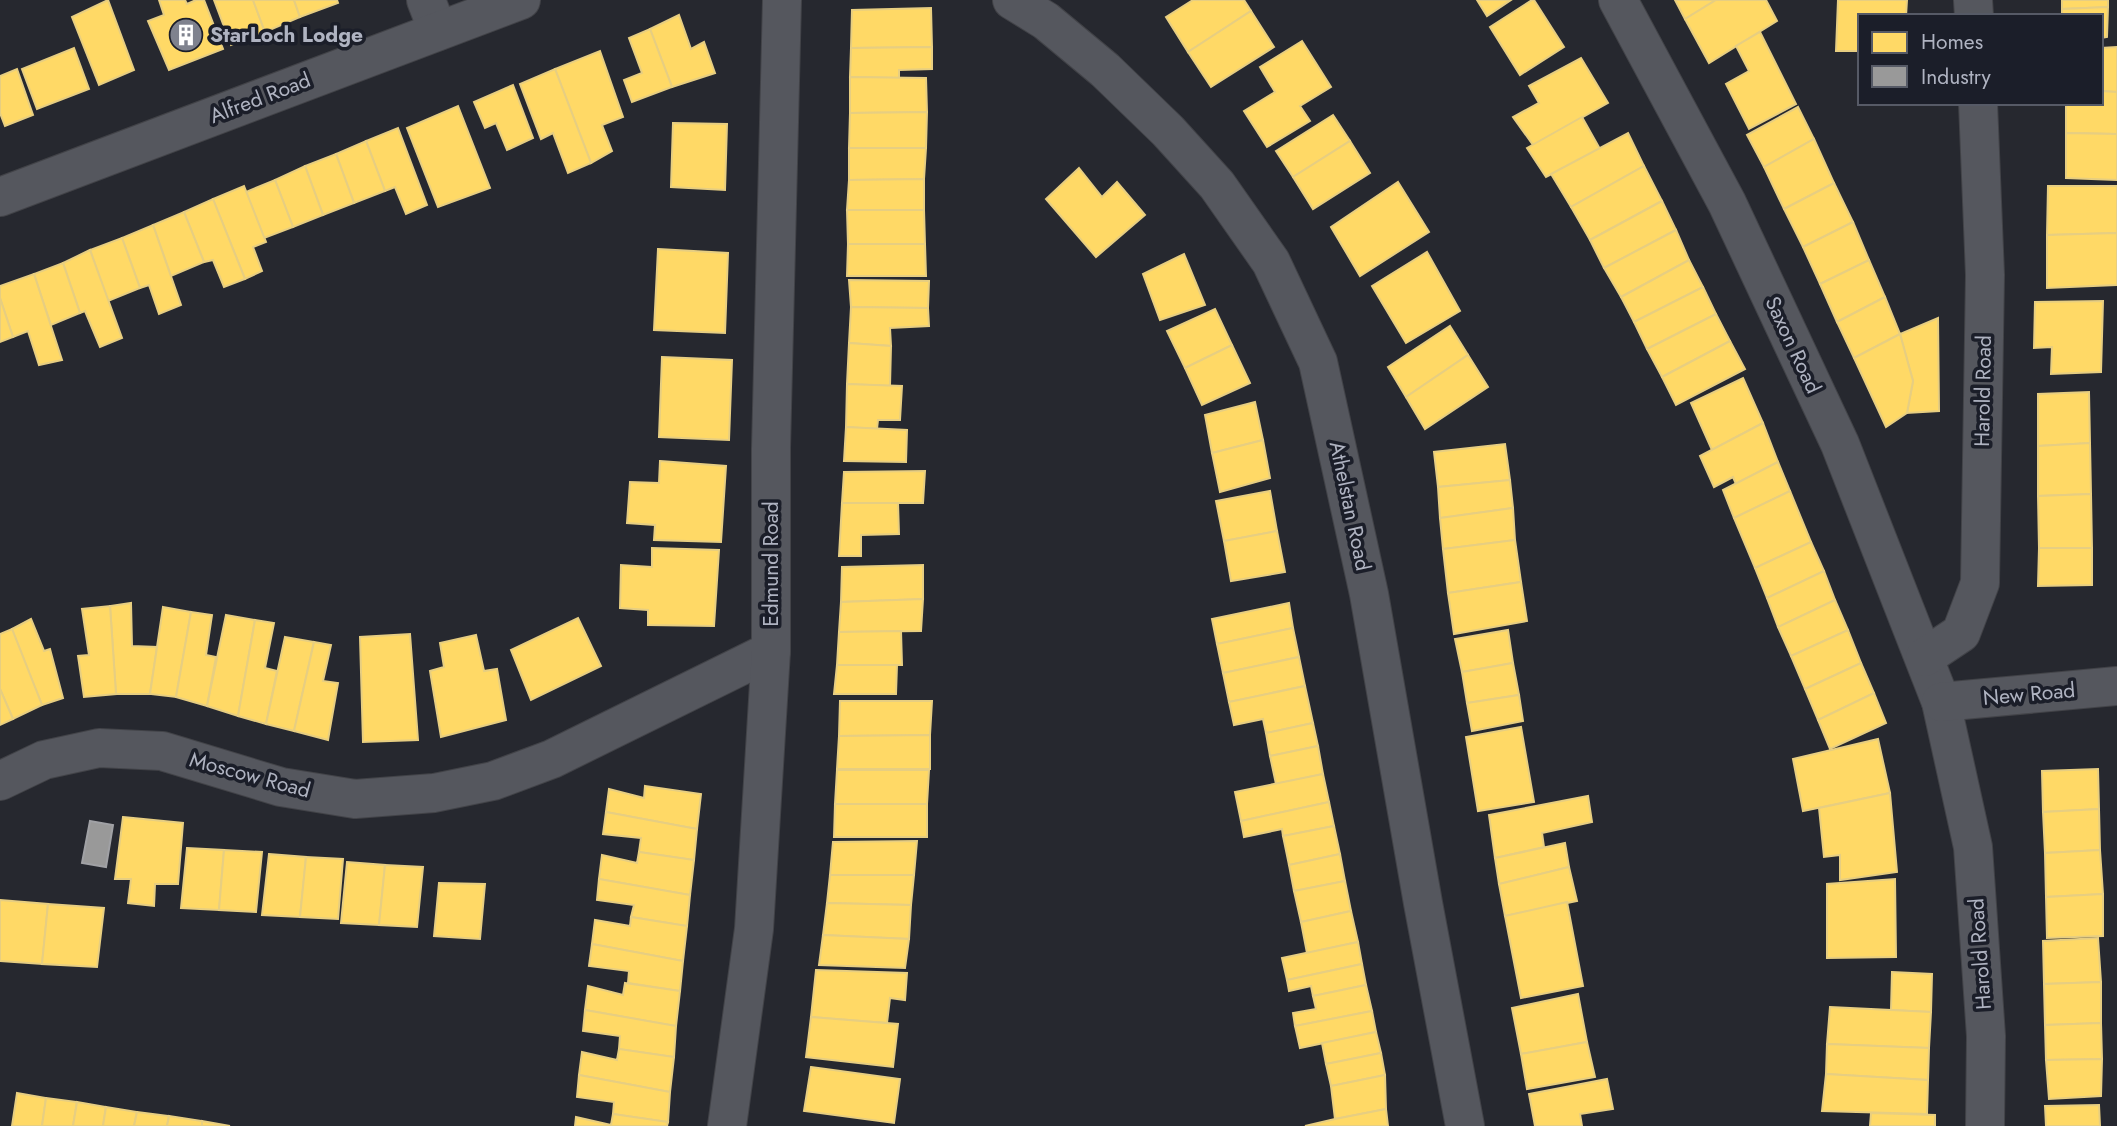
<svg xmlns="http://www.w3.org/2000/svg" width="2117" height="1126" viewBox="0 0 2117 1126" font-family="Jost,sans-serif">
	<style>
		.homes { fill: #ffd966; stroke: #e7ce81; stroke-width: 2 }
		.industry { fill: #999; stroke: #a0a1a5; stroke-width: 2 }
		.lines { fill: none; stroke-linecap: round; stroke-linejoin: round }
		.minor-casing { stroke: #424348; stroke-width: 40 }
		.minor { stroke: #55575e; stroke-width: 38 }
		.labels { text-anchor: middle; stroke-width: 7; stroke-linejoin: round; paint-order: stroke }
		.poi-label { font-size: 21px; font-weight: bold; fill: #afb3c1; stroke: #1b1e29; text-anchor: start }
		.street-label { font-size: 21px; fill: #afb3c1; stroke: #1b1e29 }
	</style>
	<rect width="100%" height="100%" fill="#26282f"/>
	<!-- homes -->
	<g class="homes">
		<polygon points="108,0 134,70 99,85 72,17"/>
		<polygon points="159,0 185,0 187,4 196,0 204,0 223,49 169,70 148,21 164,15"/>
		<polygon points="214,0 253,0 265,32 231,45"/>
		<polygon points="253,0 294,0 300,17 265,32"/>
		<polygon points="294,0 337,0 338,3 300,17"/>
		<polygon points="1193,0 1244,0 1251,11 1188,52 1166,17"/>
		<polygon points="1477,0 1511,0 1487,16"/>
		<polygon points="1532,0 1534,0 1564,47 1520,75 1490,27"/>
		<polygon points="1675,0 1716,0 1685,19"/>
		<polygon points="1716,0 1766,0 1777,21 1709,63 1685,19"/>
		<polygon points="1838,0 1907,0 1906,16 1860,16 1860,51 1836,51"/>
		<polygon points="2062,0 2108,0 2108,7 2062,9"/>
		<polygon points="2108,7 2107,37 2101,38 2101,16 2062,16 2062,9"/>
		<polygon points="931,8 932,47 851,48 852,10"/>
		<polygon points="1251,11 1274,47 1211,87 1188,52"/>
		<polygon points="679,15 691,49 704,42 715,73 672,87 650,29"/>
		<polygon points="650,29 672,87 632,102 624,80 642,73 629,38"/>
		<polygon points="1760,32 1796,104 1749,129 1726,84 1749,71 1736,46"/>
		<polygon points="1302,41 1331,87 1300,106 1310,121 1267,147 1244,111 1275,92 1260,67"/>
		<polygon points="932,47 932,69 899,70 899,78 850,77 851,48"/>
		<polygon points="2117,47 2117,92 2101,91 2101,48"/>
		<polygon points="74,48 89,89 37,109 22,69"/>
		<polygon points="600,51 623,117 602,125 612,151 591,163 555,69"/>
		<polygon points="1581,58 1608,103 1533,145 1513,117 1539,103 1529,86"/>
		<polygon points="17,69 33,115 5,126 0,113 0,76"/>
		<polygon points="555,69 591,163 568,173 553,133 541,139 520,84"/>
		<polygon points="850,77 926,78 927,112 850,113"/>
		<polygon points="513,85 533,138 507,150 496,123 485,128 474,102"/>
		<polygon points="2101,91 2117,92 2117,134 2066,133 2066,103 2101,103"/>
		<polygon points="458,106 490,188 438,207 407,128"/>
		<polygon points="1798,107 1814,139 1764,167 1747,135"/>
		<polygon points="927,112 926,148 849,148 850,113"/>
		<polygon points="1333,115 1350,141 1293,177 1276,151"/>
		<polygon points="1582,117 1600,149 1546,177 1527,148"/>
		<polygon points="673,123 727,124 725,190 671,187"/>
		<polygon points="398,128 427,205 406,214 395,187 385,191 366,141"/>
		<polygon points="1628,133 1644,166 1571,207 1551,174"/>
		<polygon points="2066,133 2117,134 2117,180 2066,178"/>
		<polygon points="1814,139 1834,183 1784,209 1764,167"/>
		<polygon points="366,141 385,191 354,203 336,154"/>
		<polygon points="1350,141 1370,173 1313,209 1293,177"/>
		<polygon points="849,148 926,148 924,179 849,180"/>
		<polygon points="336,154 354,203 323,215 305,166"/>
		<polygon points="305,166 323,215 293,227 275,180"/>
		<polygon points="1644,166 1662,201 1590,240 1571,207"/>
		<polygon points="1079,168 1102,197 1117,182 1145,215 1096,257 1046,199"/>
		<polygon points="924,179 924,210 847,210 849,180"/>
		<polygon points="275,180 293,227 264,238 246,192"/>
		<polygon points="1398,182 1429,232 1360,276 1331,227"/>
		<polygon points="1834,183 1853,222 1803,247 1784,209"/>
		<polygon points="244,186 266,242 253,247 262,271 245,279 213,199"/>
		<polygon points="2048,186 2117,186 2117,233 2047,235"/>
		<polygon points="213,199 245,279 224,287 213,260 204,262 184,212"/>
		<polygon points="1662,201 1676,230 1604,268 1590,240"/>
		<polygon points="847,210 924,210 925,244 848,244"/>
		<polygon points="184,212 204,262 171,276 153,225"/>
		<polygon points="1853,222 1869,260 1820,284 1803,247"/>
		<polygon points="153,225 181,305 159,314 149,285 140,288 122,238"/>
		<polygon points="1676,230 1689,260 1621,297 1604,268"/>
		<polygon points="2117,233 2117,285 2047,288 2047,235"/>
		<polygon points="122,238 140,288 108,301 90,250"/>
		<polygon points="848,244 925,244 926,276 847,276"/>
		<polygon points="658,249 728,253 725,333 654,330"/>
		<polygon points="90,250 122,338 100,347 85,311 80,313 63,263"/>
		<polygon points="1427,252 1460,311 1406,343 1372,286"/>
		<polygon points="1184,254 1205,305 1160,320 1143,274"/>
		<polygon points="1689,260 1703,287 1634,322 1621,297"/>
		<polygon points="1869,260 1885,297 1837,322 1820,284"/>
		<polygon points="63,263 80,313 51,325 34,274"/>
		<polygon points="34,274 62,360 39,365 28,331 13,337 0,298 0,286"/>
		<polygon points="849,280 929,281 928,308 851,307"/>
		<polygon points="1703,287 1716,314 1647,349 1634,322"/>
		<polygon points="1885,297 1900,334 1854,358 1837,322"/>
		<polygon points="0,298 13,337 0,342"/>
		<polygon points="2103,301 2101,372 2051,374 2052,347 2034,348 2035,302"/>
		<polygon points="851,307 928,308 929,326 890,328 891,346 849,343"/>
		<polygon points="1215,309 1232,345 1185,368 1167,331"/>
		<polygon points="1716,314 1730,341 1662,377 1647,349"/>
		<polygon points="1938,318 1939,411 1907,413 1913,381 1900,334"/>
		<polygon points="1450,326 1468,355 1406,397 1388,367"/>
		<polygon points="1900,334 1913,381 1907,413 1886,427 1854,358"/>
		<polygon points="1730,341 1745,369 1676,405 1662,377"/>
		<polygon points="849,343 891,346 890,386 847,384"/>
		<polygon points="1232,345 1250,383 1202,405 1185,368"/>
		<polygon points="1468,355 1488,387 1425,429 1406,397"/>
		<polygon points="662,357 732,360 729,440 659,437"/>
		<polygon points="1743,378 1763,423 1712,450 1691,403"/>
		<polygon points="847,384 902,386 900,420 878,420 877,429 846,427"/>
		<polygon points="2089,392 2090,443 2038,446 2038,394"/>
		<polygon points="1255,402 1263,440 1212,453 1205,415"/>
		<polygon points="1763,423 1778,462 1736,484 1733,477 1714,487 1700,456"/>
		<polygon points="846,427 907,430 906,462 844,461"/>
		<polygon points="1263,440 1270,478 1220,492 1212,453"/>
		<polygon points="2090,443 2091,494 2038,496 2038,446"/>
		<polygon points="1505,444 1510,480 1438,487 1434,452"/>
		<polygon points="660,461 726,466 721,542 654,540 655,525 627,523 630,482 659,483"/>
		<polygon points="1778,462 1790,491 1734,518 1723,490"/>
		<polygon points="925,471 923,503 842,503 844,472"/>
		<polygon points="1510,480 1513,508 1440,518 1438,487"/>
		<polygon points="1270,491 1277,531 1224,541 1216,501"/>
		<polygon points="1790,491 1811,542 1755,568 1734,518"/>
		<polygon points="2091,494 2092,548 2039,548 2038,496"/>
		<polygon points="842,503 898,503 899,534 861,535 861,556 839,556"/>
		<polygon points="1513,508 1515,540 1443,549 1440,518"/>
		<polygon points="1277,531 1285,572 1231,581 1224,541"/>
		<polygon points="1515,540 1521,582 1448,593 1443,549"/>
		<polygon points="1811,542 1824,571 1767,598 1755,568"/>
		<polygon points="652,548 719,550 714,626 648,625 648,610 620,608 621,565 652,567"/>
		<polygon points="2039,548 2092,548 2092,585 2038,586"/>
		<polygon points="923,565 923,599 841,602 842,567"/>
		<polygon points="1824,571 1835,600 1778,627 1767,598"/>
		<polygon points="1521,582 1527,621 1454,634 1448,593"/>
		<polygon points="923,599 921,631 839,632 841,602"/>
		<polygon points="1835,600 1848,630 1791,656 1778,627"/>
		<polygon points="131,603 132,646 157,647 150,694 116,694 110,606"/>
		<polygon points="1289,603 1293,628 1217,644 1212,619"/>
		<polygon points="110,606 116,694 84,697 78,656 89,655 82,609"/>
		<polygon points="163,607 191,612 176,697 150,694"/>
		<polygon points="191,612 212,615 206,655 216,657 207,706 176,697"/>
		<polygon points="226,615 255,620 238,716 207,706"/>
		<polygon points="578,618 601,666 531,700 511,650"/>
		<polygon points="31,619 44,651 50,649 63,698 42,705 12,629"/>
		<polygon points="255,620 274,623 265,668 277,671 266,724 238,716"/>
		<polygon points="1293,628 1299,657 1223,673 1217,644"/>
		<polygon points="12,629 42,705 13,719 0,689 0,634"/>
		<polygon points="1508,630 1513,663 1462,672 1455,639"/>
		<polygon points="1848,630 1861,663 1805,689 1791,656"/>
		<polygon points="901,631 902,665 837,665 839,632"/>
		<polygon points="410,634 418,740 363,742 360,637"/>
		<polygon points="476,635 484,671 497,669 506,720 441,737 430,671 444,667 440,643"/>
		<polygon points="285,637 314,642 294,731 266,724"/>
		<polygon points="314,642 331,645 323,681 338,683 328,740 294,731"/>
		<polygon points="1299,657 1305,686 1229,702 1223,673"/>
		<polygon points="1513,663 1519,695 1467,703 1462,672"/>
		<polygon points="1861,663 1874,693 1818,720 1805,689"/>
		<polygon points="837,665 897,665 896,694 834,694"/>
		<polygon points="1305,686 1313,723 1266,733 1263,719 1234,725 1229,702"/>
		<polygon points="0,689 13,719 0,725"/>
		<polygon points="1874,693 1886,723 1830,749 1818,720"/>
		<polygon points="1519,695 1523,721 1472,731 1467,703"/>
		<polygon points="840,701 932,701 930,735 839,736"/>
		<polygon points="1313,723 1318,746 1270,756 1266,733"/>
		<polygon points="1521,727 1534,802 1478,811 1466,737"/>
		<polygon points="930,735 930,769 837,769 839,736"/>
		<polygon points="1878,739 1890,793 1803,811 1793,759"/>
		<polygon points="1318,746 1323,774 1276,784 1270,756"/>
		<polygon points="2098,769 2099,809 2043,812 2042,771"/>
		<polygon points="837,770 929,770 927,804 835,804"/>
		<polygon points="1323,774 1329,802 1241,821 1235,792"/>
		<polygon points="645,786 701,794 697,829 606,812 609,789 644,798"/>
		<polygon points="1890,793 1897,872 1840,880 1840,855 1824,857 1819,808"/>
		<polygon points="1588,796 1592,822 1542,833 1544,847 1495,858 1489,815"/>
		<polygon points="1329,802 1334,826 1283,836 1282,829 1244,837 1241,821"/>
		<polygon points="835,804 927,804 927,837 834,837"/>
		<polygon points="2099,809 2100,850 2045,853 2043,812"/>
		<polygon points="606,812 697,829 694,860 639,852 641,838 603,834"/>
		<polygon points="123,817 183,823 178,884 155,884 154,906 128,903 131,879 115,879"/>
		<polygon points="1334,826 1340,854 1289,865 1283,836"/>
		<polygon points="917,841 914,875 830,875 833,842"/>
		<polygon points="1565,843 1569,867 1499,884 1495,858"/>
		<polygon points="187,848 224,850 219,910 181,908"/>
		<polygon points="224,850 262,852 256,912 219,910"/>
		<polygon points="2100,850 2103,894 2046,897 2045,853"/>
		<polygon points="639,852 694,860 690,895 599,879 602,855 637,863"/>
		<polygon points="269,854 306,857 300,917 262,915"/>
		<polygon points="1340,854 1345,881 1294,891 1289,865"/>
		<polygon points="306,857 343,859 338,919 300,917"/>
		<polygon points="347,862 385,865 379,925 341,923"/>
		<polygon points="385,865 423,867 417,927 379,925"/>
		<polygon points="1569,867 1577,901 1505,916 1499,884"/>
		<polygon points="830,875 914,875 911,905 827,903"/>
		<polygon points="599,879 690,895 687,926 631,917 634,905 597,900"/>
		<polygon points="1895,879 1896,957 1827,958 1827,884"/>
		<polygon points="1345,881 1351,911 1301,922 1294,891"/>
		<polygon points="439,883 485,884 480,939 434,936"/>
		<polygon points="2103,894 2103,936 2047,938 2046,897"/>
		<polygon points="0,900 48,904 42,964 0,961"/>
		<polygon points="1567,902 1583,986 1521,998 1505,916"/>
		<polygon points="827,903 911,905 909,939 823,935"/>
		<polygon points="48,904 104,908 97,967 42,964"/>
		<polygon points="1351,911 1358,942 1307,953 1301,922"/>
		<polygon points="631,917 687,926 683,961 592,944 595,920 630,926"/>
		<polygon points="823,935 909,939 905,968 819,965"/>
		<polygon points="2098,938 2101,982 2044,984 2043,941"/>
		<polygon points="1358,942 1362,964 1287,980 1282,958"/>
		<polygon points="592,944 683,961 680,991 628,983 629,971 589,966"/>
		<polygon points="1362,964 1366,985 1313,996 1311,986 1289,991 1287,980"/>
		<polygon points="816,970 907,973 905,1000 890,998 887,1023 811,1017"/>
		<polygon points="1892,972 1932,974 1931,1012 1891,1010"/>
		<polygon points="2101,982 2101,1023 2045,1025 2044,984"/>
		<polygon points="625,983 680,991 676,1026 585,1010 588,986 623,995"/>
		<polygon points="1366,985 1372,1011 1295,1026 1293,1013 1316,1009 1313,996"/>
		<polygon points="1578,994 1587,1042 1521,1054 1512,1008"/>
		<polygon points="1830,1007 1931,1012 1929,1048 1827,1044"/>
		<polygon points="585,1010 676,1026 674,1057 619,1049 620,1036 583,1031"/>
		<polygon points="1372,1011 1376,1032 1300,1048 1295,1026"/>
		<polygon points="811,1017 898,1024 893,1067 806,1057"/>
		<polygon points="2101,1023 2102,1059 2046,1060 2045,1025"/>
		<polygon points="1376,1032 1381,1053 1326,1064 1322,1043"/>
		<polygon points="1587,1042 1595,1077 1527,1089 1521,1054"/>
		<polygon points="1827,1044 1929,1048 1928,1080 1826,1074"/>
		<polygon points="619,1049 674,1057 670,1092 579,1075 582,1052 617,1060"/>
		<polygon points="1381,1053 1385,1075 1331,1086 1326,1064"/>
		<polygon points="2102,1059 2101,1096 2049,1099 2046,1060"/>
		<polygon points="811,1067 900,1079 894,1123 804,1111"/>
		<polygon points="1826,1074 1928,1080 1927,1114 1822,1111"/>
		<polygon points="579,1075 670,1092 668,1122 613,1114 614,1102 577,1097"/>
		<polygon points="1385,1075 1386,1109 1335,1119 1331,1086"/>
		<polygon points="1607,1079 1613,1109 1580,1114 1582,1126 1535,1126 1529,1094"/>
		<polygon points="17,1093 46,1098 42,1126 12,1126"/>
		<polygon points="46,1098 77,1102 73,1126 42,1126"/>
		<polygon points="77,1102 106,1107 103,1126 73,1126"/>
		<polygon points="2099,1105 2100,1126 2046,1126 2045,1106"/>
		<polygon points="106,1107 137,1112 134,1126 103,1126"/>
		<polygon points="1386,1109 1388,1126 1305,1126 1335,1119"/>
		<polygon points="137,1112 169,1116 167,1126 134,1126"/>
		<polygon points="1871,1113 1935,1115 1935,1126 1870,1126"/>
		<polygon points="613,1114 668,1122 667,1126 575,1126 576,1117 611,1125"/>
		<polygon points="169,1116 202,1121 202,1126 167,1126"/>
		<polygon points="202,1121 230,1126 202,1126"/>
	</g>
	<!-- industry -->
	<polygon class="industry" points="90,821 113,825 106,867 82,863"/>
	<g class="lines">
		<defs>
			<g id="minor">
				<polyline points="426,0 438,31"/>
				<polyline points="1012,0 1046,21 1105,70 1168,131 1217,185 1271,262 1318,362 1369,594 1423,903 1465,1126"/>
				<polyline points="1618,0 1727,203 1840,444 1941,702 1973,847 1986,1036 1985,1126"/>
				<polyline points="1973,0 1974,16"/>
				<polyline points="0,197 521,0"/>
				<polyline points="1925,657 1961,633 1980,583 1985,275 1978,103"/>
				<polyline points="1941,702 2117,686"/>
				<polyline points="0,781 44,760 99,748 162,751 281,787 355,799 434,793 493,781 552,759 771,651"/>
				<polyline points="727,1126 754,929 771,651 771,449 782,0"/>
			</g>
		</defs>
		<!-- minor casing -->
		<use href="#minor" class="minor-casing"/>
		<!-- minor -->
		<use href="#minor" class="minor"/>
	</g>
	<!-- icons -->
	<defs>
		<symbol id="building-disc" viewBox="-11 -11 22 22"><circle r="9.5" fill="#7f828e" stroke="#1b1e29"/><path d="M-4-6H4V6H1V3H-1V6H-4ZM-2.5-4.3h1.7v1.8h-1.7ZM.8-4.3h1.7v1.8H.8ZM-2.5-1h1.7V.8h-1.7ZM.8-1h1.7V.8H.8Z" fill="#fff"/></symbol>
	</defs>
	<g fill-rule="evenodd">
		<use href="#building-disc" x="167" y="16" width="38" height="38"/>
	</g>
	<g class="labels">
		<!-- poi labels -->
		<g class="poi-label">
			<text x="210" y="42">StarLoch Lodge</text>
		</g>
		<!-- street labels -->
		<g class="street-label">
			<text transform="translate(260 98) rotate(-21)" y="7">Alfred Road</text>
			<text transform="translate(1793 345) rotate(65)" y="7">Saxon Road</text>
			<text transform="translate(1983 391) rotate(-89)" y="7">Harold Road</text>
			<text transform="translate(1350 506) rotate(78)" y="7">Athelstan Road</text>
			<text transform="translate(771 564) rotate(-90)" y="7">Edmund Road</text>
			<text transform="translate(2029 694) rotate(-5)" y="7">New Road</text>
			<text transform="translate(250 775) rotate(15)" y="7">Moscow Road</text>
			<text transform="translate(1980 954) rotate(-94)" y="7">Harold Road</text>
		</g>
	</g>
	<!-- legend -->
	<rect x="1858" y="14" width="245" height="91" fill="#1b1e29" stroke="#565a66" stroke-width="2"/>
	<rect x="1872" y="32" width="35" height="21" fill="#ffd966" stroke="#565a66" stroke-width="2"/>
	<text x="1921" y="49" font-size="21" fill="#afb3c1">Homes</text>
	<rect x="1872" y="66" width="35" height="21" fill="#999999" stroke="#565a66" stroke-width="2"/>
	<text x="1921" y="84" font-size="21" fill="#afb3c1">Industry</text>
</svg>
